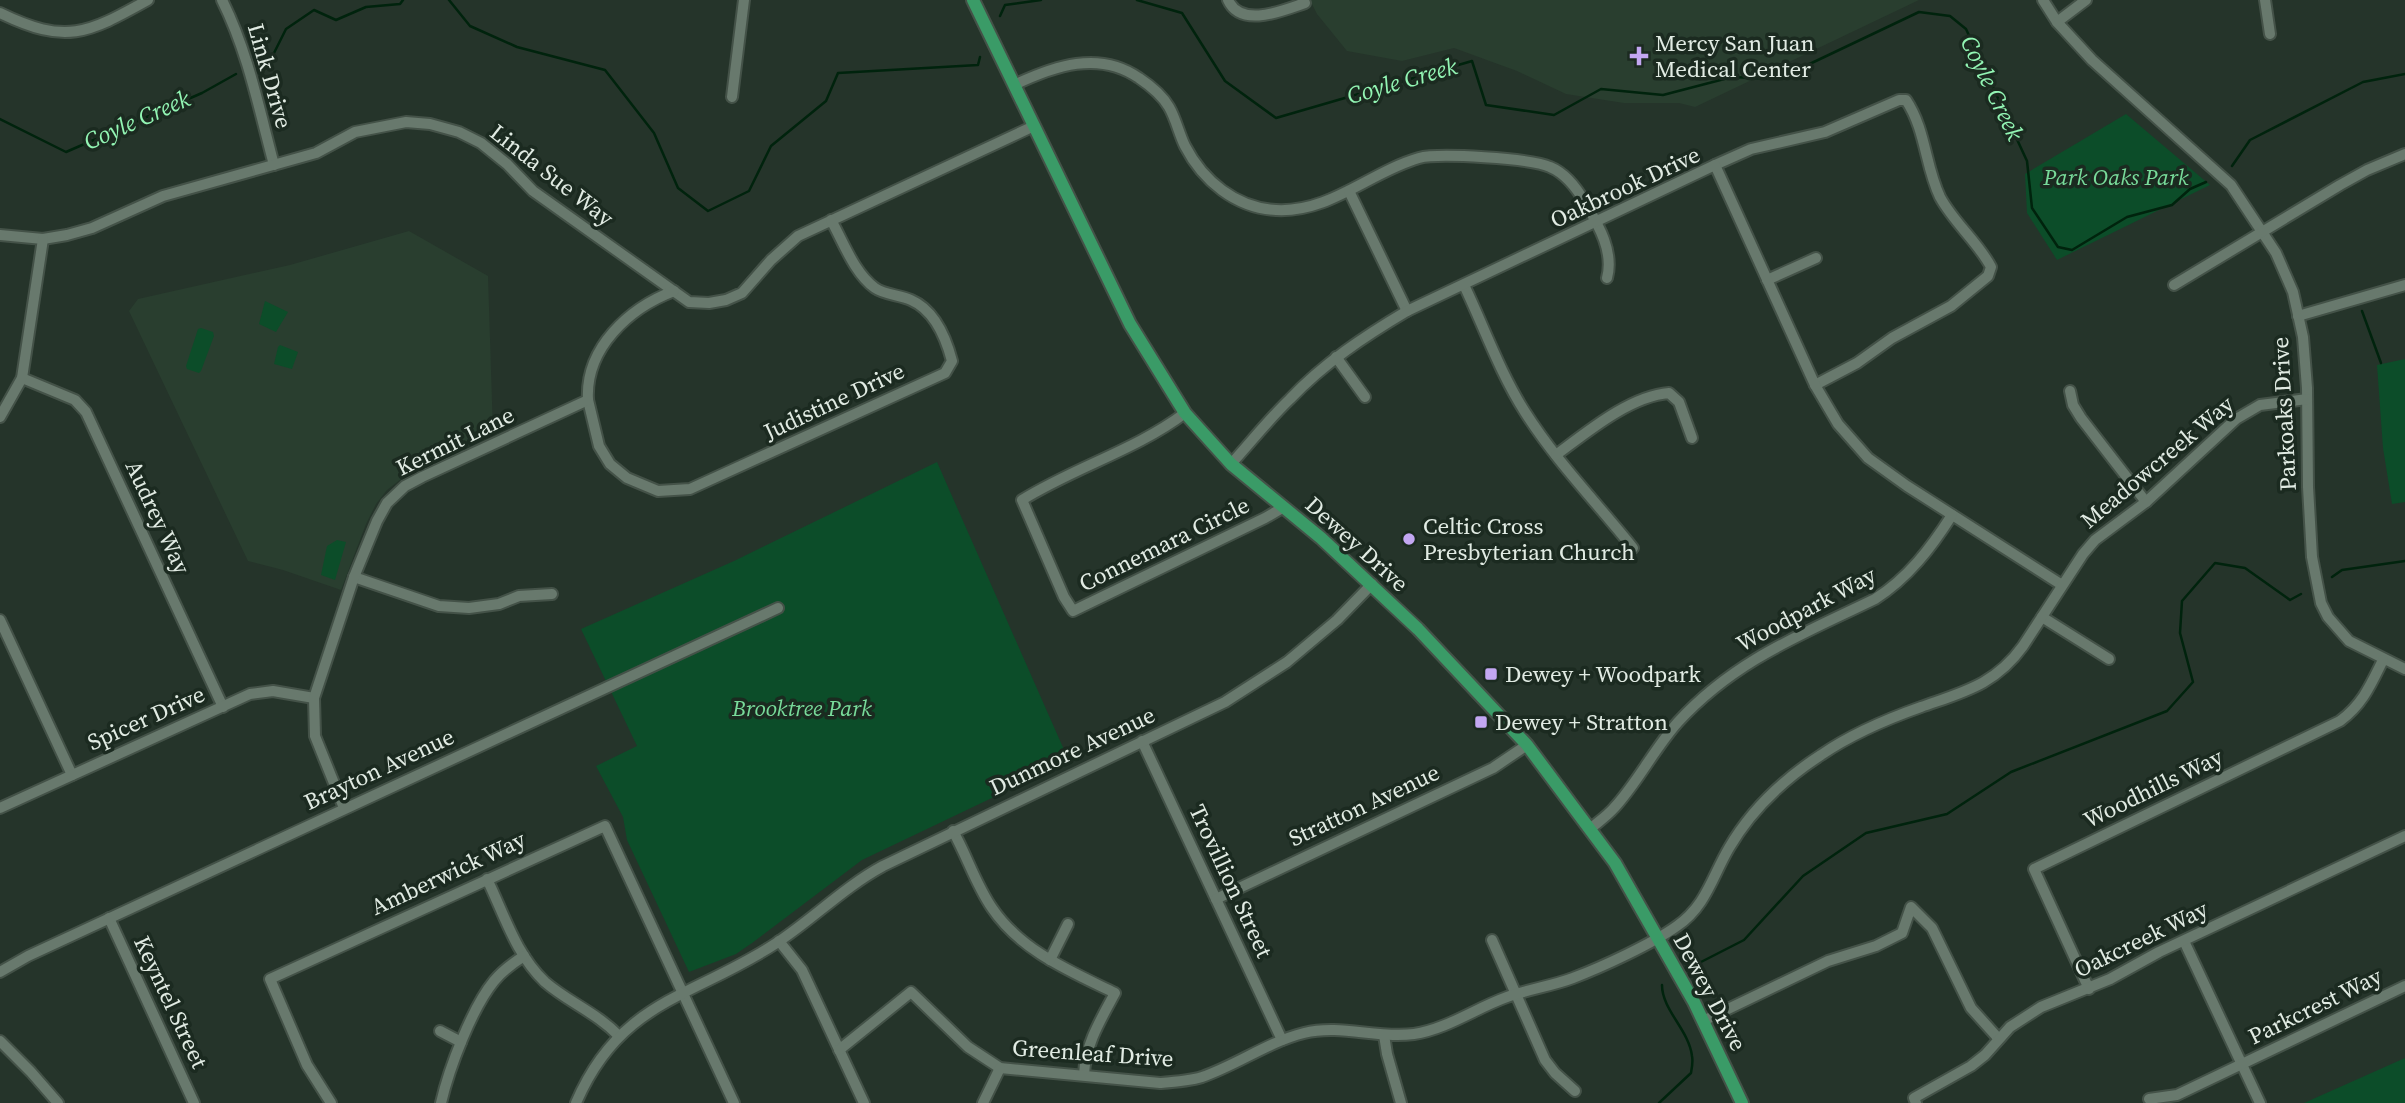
<svg xmlns="http://www.w3.org/2000/svg" width="2405" height="1103" viewBox="0 0 2405 1103" font-family="'Source Serif 4',serif">
	<style>
		.built { fill: #293e2f }
		.green { fill: #0c4d29 }
		.lines { fill: none; stroke-linecap: round; stroke-linejoin: round }
		.stream { stroke: #00230d; stroke-width: 2.5 }
		.minor-casing { stroke: #445248; stroke-width: 14 }
		.major-casing { stroke: #445248; stroke-width: 16 }
		.minor { stroke: #68796d; stroke-width: 10 }
		.major { stroke: #3a9b67; stroke-width: 12 }
		.poi-dot { fill: #c3a7f2; stroke: #1b2a20; stroke-width: 2.5 }
		.labels { text-anchor: middle; stroke-width: 7; stroke-linejoin: round; paint-order: stroke }
		.poi-label { font-size: 23px; fill: #e1ebe3; stroke: #1b2a20; text-anchor: start }
		.street-label { font-size: 23px; fill: #e1ebe3; stroke: #1b2a20 }
		.park-label { font-size: 23px; font-style: italic; fill: #78db9a; stroke: #1b2a20 }
		.water-label { font-size: 24px; font-style: italic; fill: #93f6b4; stroke: #1b2a20 }
	</style>
	<rect width="100%" height="100%" fill="#25342a"/>
	<!-- built -->
	<g class="built">
		<polygon points="1310,0 1919,0 1695,107 1679,103 1624,103 1566,94 1517,71 1454,48 1402,61 1347,51 1317,14"/>
		<polygon points="409,231 488,276 493,433 410,472 387,490 376,504 366,524 341,590 283,570 248,561 129,311 138,299 290,265"/>
	</g>
	<!-- green -->
	<g class="green">
		<polygon points="2126,114 2210,185 2057,260 2027,213 2025,174"/>
		<polygon points="265,301 288,312 276,332 259,324"/>
		<polygon points="201,328 213,332 214,336 201,371 199,373 187,369 186,366 198,329"/>
		<polygon points="280,345 298,352 292,369 274,364 278,347"/>
		<polygon points="2405,359 2405,502 2392,504 2383,448 2377,365"/>
		<polygon points="937,462 1069,761 862,860 752,943 736,954 689,972 627,840 623,817 596,766 637,746 581,629 734,561"/>
		<polygon points="337,540 346,542 335,580 321,575 327,546"/>
		<polygon points="2405,1058 2405,1103 2304,1103"/>
	</g>
	<g class="lines">
		<!-- stream -->
		<g class="stream">
			<polyline points="449,0 470,26 517,47 605,70 654,133 678,188 708,211 749,191 771,146 826,101 838,73 978,65 980,57"/>
			<polyline points="1137,0 1182,13 1225,81 1276,118 1472,61 1486,105 1554,115 1601,89 1663,95 1732,77 1778,79 1919,12 1950,16 1966,29 2027,161 2032,208 2058,247 2072,250 2127,217 2172,205 2190,189 2206,182"/>
			<polyline points="1000,16 1005,5 1041,0"/>
			<polyline points="259,66 269,63 286,29 314,10 336,20 366,7 400,4 403,0"/>
			<polyline points="0,119 66,152 202,93 236,74"/>
			<polyline points="2232,166 2250,140 2363,82 2405,74"/>
			<polyline points="2362,311 2381,363"/>
			<polyline points="2332,577 2342,570 2405,561"/>
			<polyline points="1699,963 1744,940 1803,876 1866,833 1947,814 2011,772 2167,711 2193,682 2180,633 2182,601 2215,563 2245,568 2290,600 2301,594"/>
			<path d="M1659 1103 1691 1073C1692 1068 1693 1061 1692 1056 1689 1030 1662 1010 1662 985"/>
		</g>
		<defs>
			<g id="minor">
				<path d="M222 0C248 52 259 109 274 165"/>
				<path d="M1228 0C1241 29 1284 10 1305 3"/>
				<polyline points="2043,0 2057,22 2092,60 2231,185 2276,253 2293,292 2303,337 2307,388 2308,487 2312,557 2321,603 2328,617 2349,641 2405,669"/>
				<polyline points="2265,0 2270,34"/>
				<path d="M0 13C66 45 87 34 148 0"/>
				<polyline points="2057,22 2086,0"/>
				<path d="M1014 85C1054 66 1099 50 1139 78 1151 86 1162 95 1169 107 1176 119 1179 134 1185 146 1203 181 1236 208 1276 210 1330 213 1370 172 1419 158 1438 153 1531 158 1550 167 1565 173 1578 190 1586 204 1599 226 1614 252 1607 278"/>
				<polyline points="732,97 744,0"/>
				<path d="M1715 165 1751 149 1825 132 1899 100H1906C1926 130 1925 166 1940 197 1954 223 1978 242 1991 267L1988 276 1951 306 1892 338 1857 363 1815 385"/>
				<polyline points="1349,191 1407,311"/>
				<polyline points="0,235 43,239 67,235 92,228 163,196 316,153 355,132 406,122 430,124 459,132 481,143 507,164 533,191 689,302 709,303 726,300 742,293 771,260 798,236 1034,126"/>
				<polyline points="1767,280 1816,258"/>
				<path d="M1464 285C1484 327 1500 373 1525 412 1556 461 1597 503 1633 548"/>
				<polyline points="2174,285 2340,185 2367,170 2405,154"/>
				<polyline points="2298,316 2405,285"/>
				<polyline points="1336,357 1365,397"/>
				<polyline points="22,378 75,400 86,412 223,707"/>
				<polyline points="2070,391 2073,405 2081,418 2146,502"/>
				<path d="M588 400 599 446 610 464 627 478 658 491 690 489 945 373 952 361C946 338 934 310 911 300 900 295 885 295 875 288 854 273 843 241 831 220"/>
				<path d="M1185 413C1136 450 1075 467 1022 500L1064 597 1073 611 1265 518 1284 507"/>
				<polyline points="0,417 22,378 43,239"/>
				<path d="M1556 455C1587 432 1630 396 1669 393L1679 402 1692 438"/>
				<path d="M1231 464C1251 442 1269 419 1290 399 1324 363 1365 336 1407 311L1715 165 1815 385 1838 424 1868 458 1907 486 2062 585"/>
				<polyline points="354,577 439,606 469,608 499,604 519,596 552,594"/>
				<polyline points="2042,617 2109,659"/>
				<polyline points="0,620 72,775"/>
				<polyline points="1142,741 1282,1040"/>
				<polyline points="0,808 250,694 273,691 314,698"/>
				<path d="M344 808 315 736 314 698 354 577 377 521 387 503 405 486 422 477 588 400C585 348 629 308 674 291"/>
				<path d="M1590 829C1598 822 1607 816 1614 808 1638 782 1654 749 1678 722 1735 660 1801 635 1875 599 1908 578 1931 548 1952 515"/>
				<path d="M953 831C967 856 976 885 992 908 1021 951 1070 971 1115 993 1101 1019 1085 1045 1084 1075"/>
				<path d="M487 879C504 914 516 955 545 982 568 1002 597 1013 619 1036"/>
				<polyline points="1216,899 1493,768 1527,745"/>
				<polyline points="109,918 194,1103"/>
				<polyline points="1492,940 1545,1060 1555,1073 1575,1091"/>
				<polyline points="779,941 802,970 864,1103"/>
				<polyline points="2184,941 2260,1103"/>
				<polyline points="1050,960 1068,924"/>
				<polyline points="0,972 28,956 778,608"/>
				<path d="M2089 989 2034 869 2340 721C2363 704 2371 684 2383 660"/>
				<polyline points="1703,1021 1828,961 1876,946 1902,933 1911,907 1932,928 1971,1008 1998,1038"/>
				<polyline points="440,1031 461,1042"/>
				<polyline points="1384,1035 1387,1054 1401,1103"/>
				<polyline points="0,1041 31,1072 58,1103"/>
				<path d="M839 1050 911 992 968 1047 1000 1068 1160 1083C1174 1082 1189 1081 1202 1077 1237 1065 1268 1042 1304 1033 1341 1024 1377 1039 1414 1034 1447 1029 1476 1008 1507 997 1529 989 1552 986 1573 978 1602 967 1652 944 1677 926 1706 906 1712 877 1729 848 1751 810 1784 779 1821 755 1850 735 1887 719 1921 707 1963 692 1995 685 2023 646L2083 554 2095 540 2146 502 2236 419 2260 405 2307 399"/>
				<polyline points="2149,1099 2177,1095 2405,986"/>
				<polyline points="331,1103 307,1065 270,979 605,826 734,1103"/>
				<path d="M441 1103C449 1068 472 1008 494 981 503 970 513 963 524 956"/>
				<path d="M576 1103C620 1000 692 998 775 944 812 920 844 887 883 866L1225 702 1287 662 1337 620 1372 584"/>
				<polyline points="983,1103 1000,1068"/>
				<polyline points="1916,1103 1914,1098 1971,1066 1985,1055 2010,1027 2041,1007 2110,979 2159,952 2405,836"/>
			</g>
			<polyline id="major" points="973,0 1130,324 1185,413 1231,464 1321,538 1418,629 1527,745 1615,863 1694,1002 1742,1103"/>
		</defs>
		<!-- minor casing -->
		<use href="#minor" class="minor-casing"/>
		<!-- major casing -->
		<use href="#major" class="major-casing"/>
		<!-- minor -->
		<use href="#minor" class="minor"/>
		<!-- major -->
		<use href="#major" class="major"/>
	</g>
	<!-- markers -->
	<g class="poi-dot">
		<path d="M1635.5 45.5h7v7h7v7h-7v7h-7v-7h-7v-7h7z"/>
		<circle cx="1409" cy="539" r="7"/>
		<rect x="1484" y="667" width="14" height="14" rx="3.5"/>
		<rect x="1474" y="715" width="14" height="14" rx="3.5"/>
	</g>
	<g class="labels">
		<!-- poi labels -->
		<g class="poi-label">
			<text x="1655" y="51">Mercy San Juan<tspan x="1655" dy="26">Medical Center</tspan></text>
			<text x="1423" y="534">Celtic Cross<tspan x="1423" dy="26">Presbyterian Church</tspan></text>
			<text x="1505" y="682">Dewey + Woodpark</text>
			<text x="1495" y="730">Dewey + Stratton</text>
		</g>
		<!-- street labels -->
		<g class="street-label">
			<text transform="translate(270 76) rotate(74)" y="8">Link Drive</text>
			<text transform="translate(552 175) rotate(38)" y="8">Linda Sue Way</text>
			<text transform="translate(1625 187) rotate(-25)" y="8">Oakbrook Drive</text>
			<text transform="translate(834 401) rotate(-25)" y="8">Judistine Drive</text>
			<text transform="translate(2284 414) rotate(-93)" y="8">Parkoaks Drive</text>
			<text transform="translate(455 441) rotate(-26)" y="8">Kermit Lane</text>
			<text transform="translate(2157 462) rotate(-40)" y="8">Meadowcreek Way</text>
			<text transform="translate(158 517) rotate(65)" y="8">Audrey Way</text>
			<text transform="translate(1164 544) rotate(-26)" y="8">Connemara Circle</text>
			<text transform="translate(1357 544) rotate(42)" y="8">Dewey Drive</text>
			<text transform="translate(1806 609) rotate(-28)" y="8">Woodpark Way</text>
			<text transform="translate(146 718) rotate(-24)" y="8">Spicer Drive</text>
			<text transform="translate(1072 751) rotate(-25)" y="8">Dunmore Avenue</text>
			<text transform="translate(379 769) rotate(-25)" y="8">Brayton Avenue</text>
			<text transform="translate(2153 788) rotate(-26)" y="8">Woodhills Way</text>
			<text transform="translate(1364 805) rotate(-25)" y="8">Stratton Avenue</text>
			<text transform="translate(448 873) rotate(-25)" y="8">Amberwick Way</text>
			<text transform="translate(1231 881) rotate(65)" y="8">Trovillion Street</text>
			<text transform="translate(2141 939) rotate(-26)" y="8">Oakcreek Way</text>
			<text transform="translate(1710 992) rotate(62)" y="8">Dewey Drive</text>
			<text transform="translate(171 1002) rotate(65)" y="8">Keyntel Street</text>
			<text transform="translate(2315 1006) rotate(-26)" y="8">Parkcrest Way</text>
			<text transform="translate(1093 1053) rotate(4)" y="8">Greenleaf Drive</text>
		</g>
		<!-- park labels -->
		<g class="park-label">
			<text x="2116" y="185">Park Oaks Park</text>
			<text x="802" y="716">Brooktree Park</text>
		</g>
		<!-- water labels -->
		<g class="water-label">
			<text transform="translate(1402 81) rotate(-16)" y="8">Coyle Creek</text>
			<text transform="translate(1992 88) rotate(64)" y="8">Coyle Creek</text>
			<text transform="translate(137 120) rotate(-24)" y="8">Coyle Creek</text>
		</g>
	</g>
</svg>
